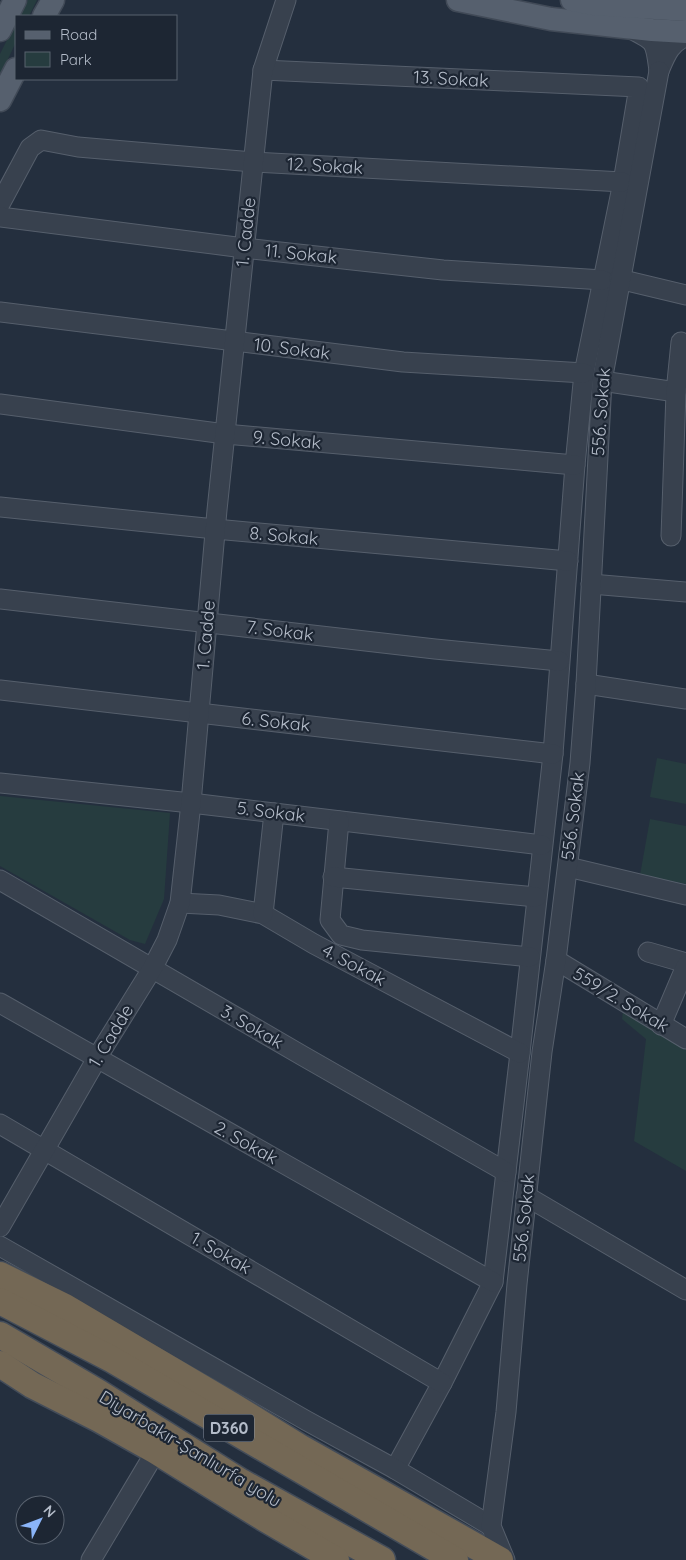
<svg xmlns="http://www.w3.org/2000/svg" width="686" height="1560" viewBox="0 0 686 1560" font-family="Quicksand,sans-serif">
	<style>
		.green { fill: #263c3f }
		.lines { fill: none; stroke-linecap: round; stroke-linejoin: round }
		.minor-casing { stroke: #565f6c; stroke-width: 21 }
		.major-casing { stroke: #414a57; stroke-width: 25 }
		.highway-casing { stroke: #434c59; stroke-width: 29 }
		.minor { stroke: #38414e; stroke-width: 19 }
		.major { stroke: #56606e; stroke-width: 22 }
		.highway { stroke: #746855; stroke-width: 26 }
		.labels { text-anchor: middle; stroke-width: 4.5; stroke-linejoin: round; paint-order: stroke }
		.shield { fill: #1d2633; stroke: #878f9c; stroke-width: 1 }
		.shield-label { font-size: 16px; font-weight: bold; fill: #b4bcc9 }
		.street-label { font-size: 18px; fill: #b4bcc9; stroke: #1d2633 }
	</style>
	<rect width="100%" height="100%" fill="#242f3e"/>
	<!-- green -->
	<g class="green">
		<polygon points="28,0 37,0 29,16 19,16"/>
		<polygon points="16,22 16,42 0,76 0,54"/>
		<polygon points="657,758 686,764 686,804 650,797"/>
		<polygon points="0,796 170,813 164,899 145,944 130,940 0,866"/>
		<polygon points="650,819 686,826 686,884 640,875"/>
		<polygon points="623,1011 686,1047 686,1171 634,1141 646,1039 622,1019"/>
	</g>
	<g class="lines">
		<defs>
			<g id="minor">
				<path d="M629 28C657 42 655 41 659 71 665 57 670 42 686 37"/>
				<polyline points="263,70 639,87 623,182 584,373 575,465 553,754 520,1053 493,1282 442,1383 395,1469"/>
				<polyline points="0,204 30,148 41,140 78,147 253,162 623,182"/>
				<polyline points="0,217 244,248 443,270 603,280"/>
				<polyline points="619,279 686,295"/>
				<polyline points="0,312 403,362 584,373"/>
				<polyline points="602,381 676,392"/>
				<polyline points="0,404 225,434 575,465"/>
				<polyline points="0,507 215,529 568,561"/>
				<polyline points="671,536 676,392 681,342"/>
				<polyline points="591,584 686,592"/>
				<polyline points="0,599 435,649 559,661"/>
				<polyline points="586,684 686,699"/>
				<polyline points="0,690 553,754"/>
				<polyline points="0,783 191,803 542,845"/>
				<polyline points="339,821 330,920 341,935 362,940 530,957"/>
				<polyline points="568,867 686,895"/>
				<polyline points="333,877 536,897"/>
				<polyline points="0,880 303,1056 506,1172"/>
				<polyline points="180,903 219,905 263,914 314,944 520,1053"/>
				<polyline points="263,914 274,813"/>
				<polyline points="648,952 686,963"/>
				<polyline points="556,960 686,1039"/>
				<polyline points="0,1003 493,1282"/>
				<polyline points="661,1025 686,966"/>
				<polyline points="0,1124 442,1383"/>
				<polyline points="526,1196 686,1290"/>
				<polyline points="0,1227 103,1048 152,969 167,940 180,903 191,803 217,510 263,70 286,0"/>
				<polyline points="0,1246 307,1421 395,1469 491,1526"/>
				<polyline points="91,1560 156,1451"/>
				<polyline points="505,1560 491,1526 506,1412 517,1284 542,1052 556,960 580,763 586,684 602,381 659,71"/>
			</g>
			<g id="major">
				<polyline points="458,0 551,19 652,30 686,32"/>
				<polyline points="572,0 593,4 686,10"/>
				<polyline points="44,16 53,0"/>
				<polyline points="0,30 15,0"/>
				<polyline points="0,100 16,69"/>
			</g>
			<g id="highway">
				<polyline points="0,1275 65,1307 231,1405 301,1448 500,1560"/>
				<polyline points="0,1301 113,1360 455,1560"/>
				<polyline points="0,1335 99,1393 241,1482 382,1560"/>
				<polyline points="0,1364 32,1385 99,1419 156,1451 264,1518 336,1560"/>
			</g>
		</defs>
		<!-- minor casing -->
		<use href="#minor" class="minor-casing"/>
		<!-- major casing -->
		<use href="#major" class="major-casing"/>
		<!-- highway casing -->
		<use href="#highway" class="highway-casing"/>
		<!-- minor -->
		<use href="#minor" class="minor"/>
		<!-- major -->
		<use href="#major" class="major"/>
		<!-- highway -->
		<use href="#highway" class="highway"/>
	</g>
	<g class="labels">
		<!-- shield labels -->
		<rect class="shield" x="204" y="1414.5" width="50" height="27" rx="4"/>
		<g class="shield-label">
			<text x="229" y="1434">D360</text>
		</g>
		<!-- street labels -->
		<g class="street-label">
			<text transform="translate(451 79) rotate(3)" y="6">13. Sokak</text>
			<text transform="translate(325 166) rotate(3)" y="6">12. Sokak</text>
			<text transform="translate(246 232) rotate(-84)" y="6">1. Cadde</text>
			<text transform="translate(301 254) rotate(6)" y="6">11. Sokak</text>
			<text transform="translate(292 349) rotate(7)" y="6">10. Sokak</text>
			<text transform="translate(601 412) rotate(-86)" y="6">556. Sokak</text>
			<text transform="translate(287 440) rotate(5)" y="6">9. Sokak</text>
			<text transform="translate(284 536) rotate(5)" y="6">8. Sokak</text>
			<text transform="translate(280 631) rotate(7)" y="6">7. Sokak</text>
			<text transform="translate(206 635) rotate(-85)" y="6">1. Cadde</text>
			<text transform="translate(276 722) rotate(6)" y="6">6. Sokak</text>
			<text transform="translate(271 812) rotate(7)" y="6">5. Sokak</text>
			<text transform="translate(573 816) rotate(-83)" y="6">556. Sokak</text>
			<text transform="translate(354 965) rotate(28)" y="6">4. Sokak</text>
			<text transform="translate(621 1000) rotate(31)" y="6">559/2. Sokak</text>
			<text transform="translate(252 1027) rotate(30)" y="6">3. Sokak</text>
			<text transform="translate(111 1036) rotate(-59)" y="6">1. Cadde</text>
			<text transform="translate(246 1143) rotate(29)" y="6">2. Sokak</text>
			<text transform="translate(524 1218) rotate(-84)" y="6">556. Sokak</text>
			<text transform="translate(221 1253) rotate(30)" y="6">1. Sokak</text>
			<text transform="translate(190 1449) rotate(31)" y="6">Diyarbakır-Şanlıurfa yolu</text>
		</g>
	</g>
	<!-- legend -->
	<rect x="15" y="15" width="162" height="65" fill="#1d2633" stroke="#59626f"/>
	<rect x="25" y="31" width="25" height="8" fill="#56606e" stroke="#59626f"/>
	<text x="60" y="40" font-size="15" fill="#b4bcc9">Road</text>
	<rect x="25" y="52" width="25" height="15" fill="#263c3f" stroke="#59626f"/>
	<text x="60" y="65" font-size="15" fill="#b4bcc9">Park</text>
	<!-- north arrow -->
	<g transform="translate(40 1520) rotate(48)"><circle r="24" fill="#1d2633" stroke="#59626f"/>
	<path d="M0-4L9 19L0 12L-9 19Z" fill="#8ab4f8"/>
	<text y="-8" font-size="14" font-weight="bold" text-anchor="middle" fill="#b4bcc9">N</text>
	</g>
</svg>
